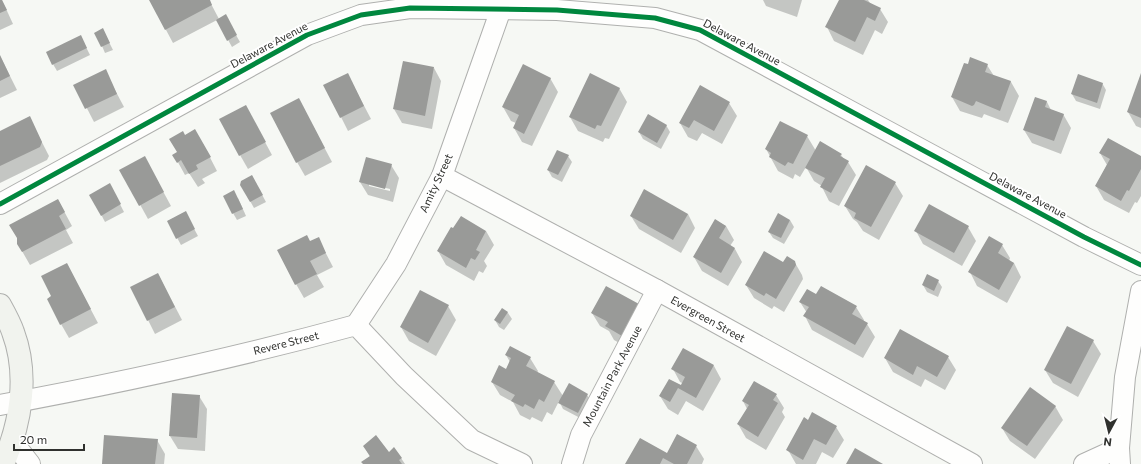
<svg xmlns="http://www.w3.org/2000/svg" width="1141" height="464" viewBox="0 0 1141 464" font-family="Commissioner,sans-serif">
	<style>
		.shadow { fill: #0003; fill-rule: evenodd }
		.building { fill: #999a98 }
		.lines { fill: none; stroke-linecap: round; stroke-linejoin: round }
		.minor-casing { stroke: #afb0ae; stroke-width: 22 }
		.secondary-casing { stroke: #afb0ae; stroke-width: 24 }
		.minor { stroke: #fefefd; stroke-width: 20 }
		.secondary { stroke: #f1f3ee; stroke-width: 22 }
		.cycleway-casing { stroke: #fff; stroke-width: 8 }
		.cycleway { stroke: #00873e; stroke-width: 5 }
		.labels { text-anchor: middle; stroke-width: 4; stroke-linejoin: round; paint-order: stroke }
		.street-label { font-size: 11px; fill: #30312e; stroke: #fff }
	</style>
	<rect width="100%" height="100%" fill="#f6f8f4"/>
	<!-- shadow -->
	<g class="shadow">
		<polygon points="0,0 2,0 13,24 0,30"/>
		<polygon points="150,0 209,0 219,19 225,16 240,42 232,47 217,20 173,43"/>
		<polygon points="763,0 802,0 797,17 766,6"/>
		<polygon points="840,0 868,0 870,3 880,9 888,22 882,34 875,30 863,55 834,41 827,27"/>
		<polygon points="106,36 113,50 105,53 102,46"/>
		<polygon points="84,43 90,55 57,71 53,64"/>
		<polygon points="0,56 17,90 0,98"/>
		<polygon points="987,65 994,76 1011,82 1019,96 1008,123 984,114 982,118 960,111 952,97"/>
		<polygon points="434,68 441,81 432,129 402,123 394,109"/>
		<polygon points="105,71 124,107 94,122 75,85"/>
		<polygon points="348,75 371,119 348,131 341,117"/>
		<polygon points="1141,75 1141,128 1136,126 1128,112"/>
		<polygon points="550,78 558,92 532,146 522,142 514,128 516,123 511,121 503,107"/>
		<polygon points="1102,83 1106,90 1100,109 1076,101 1072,94"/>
		<polygon points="619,88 627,102 609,139 605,138 603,142 578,131 570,117"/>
		<polygon points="1036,98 1047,102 1051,110 1063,114 1071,128 1061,154 1032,143 1024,130"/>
		<polygon points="729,103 737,116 722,144 702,133 697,141 688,137 680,123"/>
		<polygon points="306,113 332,162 305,176 297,162"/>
		<polygon points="29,117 49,156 47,160 0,183 0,132"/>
		<polygon points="253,120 272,155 248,169 240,155"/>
		<polygon points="666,125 670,132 661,149 643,139 639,132"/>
		<polygon points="185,136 203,144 217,171 202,179 205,183 198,187 189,173 185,175 174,155 178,153"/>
		<polygon points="807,136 816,151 841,155 844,159 848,162 856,175 839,206 829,201 822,187 822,186 814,181 806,167 800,177 795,174 793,179 778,171 766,149"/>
		<polygon points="1100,153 1141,157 1141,196 1137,203 1135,202 1129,213 1104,200 1096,186 1107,165"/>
		<polygon points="568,156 572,162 562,182 552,177 548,170"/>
		<path d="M391 165 399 178 393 202 368 195 360 182ZM369 184 390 189V191L369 186Z"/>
		<polygon points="121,170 152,171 171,206 148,219"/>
		<polygon points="252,176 266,202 254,208 241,185"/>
		<polygon points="895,183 903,196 879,240 863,231 857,222 853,219 845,206"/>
		<polygon points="110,185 124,212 105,222 91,195"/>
		<polygon points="238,198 246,216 237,220 233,213"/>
		<polygon points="58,200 72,226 66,230 73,243 30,265 18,244"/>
		<polygon points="185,212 198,236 181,245 168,221"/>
		<polygon points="688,214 695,228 681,253 639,229 631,216"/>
		<polygon points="790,220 794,227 784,244 773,238 769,232"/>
		<polygon points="716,221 726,226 734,240 730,246 735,249 742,262 728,286 702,271 694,257"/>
		<polygon points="968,227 976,241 962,266 923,244 916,231"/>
		<polygon points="486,231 494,245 484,261 487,266 483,273 479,271 474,281 446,265 438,251"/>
		<polygon points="318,238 333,267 317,275 324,287 304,298 296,284 310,242"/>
		<polygon points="1002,245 1010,258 1009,261 1014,263 1021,277 1007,303 977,286 970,272"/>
		<polygon points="794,261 802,275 803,279 784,312 774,306 772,309 754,298 746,285 783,264"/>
		<polygon points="158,274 182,320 155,334 148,320"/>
		<polygon points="74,278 98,323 69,338 61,324 52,297"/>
		<polygon points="938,281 942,287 938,297 927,292 923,285"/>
		<polygon points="421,291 448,306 456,320 436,356 409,341 401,327"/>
		<polygon points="816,295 856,307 864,320 863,322 867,324 875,337 863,358 812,330 805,316 807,313 800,302"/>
		<polygon points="638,305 630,349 614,340 609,331 600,326 592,313"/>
		<polygon points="502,309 508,313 512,319 504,330 499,327 495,320"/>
		<polygon points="1093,341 1101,354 1078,397 1053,383 1045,370"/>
		<polygon points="506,355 530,358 538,371 537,373 554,382 563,396 587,395 591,401 582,419 563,409 559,401 552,415 547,412 542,422 532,417 530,420 520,415 513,402 500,395 492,382 506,370 510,362"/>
		<polygon points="948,357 956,370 945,390 925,379 921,387 893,372 885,358"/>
		<polygon points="714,366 721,379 703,411 686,401 678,415 668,409 660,396 681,386 682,383 680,382 673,369"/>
		<polygon points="776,395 784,408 782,412 785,417 766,450 746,438 738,424 747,409 743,401"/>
		<polygon points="199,396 207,409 205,451 178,449 170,436"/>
		<polygon points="1055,406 1063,420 1035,459 1010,441 1002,428"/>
		<polygon points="809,421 836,427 844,440 833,458 822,452 816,464 796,464 788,450"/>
		<polygon points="157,440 165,454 164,464 103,464"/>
		<polygon points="364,446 389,453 401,458 405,464 364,464 370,457"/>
		<polygon points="696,446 704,459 702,464 626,464"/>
	</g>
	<!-- building -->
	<g class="building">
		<polygon points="0,0 2,0 7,10 0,13"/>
		<polygon points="149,0 210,0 212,5 165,30"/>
		<polygon points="839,0 864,0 881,8 875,21 867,17 855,42 825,27"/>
		<polygon points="226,14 237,35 227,41 216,20"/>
		<polygon points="103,28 110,43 101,47 94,33"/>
		<polygon points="81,35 87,48 52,65 46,52"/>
		<polygon points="0,55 10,76 0,81"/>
		<polygon points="970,57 988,64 985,72 1011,81 1000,111 976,101 974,105 972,106 951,97 964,63 968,64"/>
		<polygon points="403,61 434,67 425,116 393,109"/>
		<polygon points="523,64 551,78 524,134 513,128 519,115 502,107"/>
		<polygon points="106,69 117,94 85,109 73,85"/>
		<polygon points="348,73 364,106 340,118 323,85"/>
		<polygon points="590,73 620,88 601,126 597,125 595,129 569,117"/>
		<polygon points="1141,73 1141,118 1127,112"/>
		<polygon points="1078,74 1103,83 1097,103 1071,94"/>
		<polygon points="700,85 730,102 714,131 694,120 689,128 679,123"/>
		<polygon points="1035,97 1047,101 1045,107 1064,114 1054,141 1023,130"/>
		<polygon points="299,98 325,148 296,163 270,113"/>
		<polygon points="246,105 266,142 239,156 219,119"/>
		<polygon points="648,114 667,125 657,143 638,132"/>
		<polygon points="30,116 42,142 40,147 0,166 0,131"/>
		<polygon points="780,121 808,135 793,164 788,162 785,166 769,157 771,153 765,149"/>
		<polygon points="195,129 211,157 196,165 198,169 189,174 181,160 177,163 172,155 177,152 169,139 183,131 185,135"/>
		<polygon points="1108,138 1141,156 1141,169 1129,191 1127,190 1121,201 1095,186 1110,159 1099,153"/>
		<polygon points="820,141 842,154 840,156 849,161 831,193 820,187 825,178 805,168"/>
		<polygon points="557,150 569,155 558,175 547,170"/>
		<polygon points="145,156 164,192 139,206 119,170"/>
		<polygon points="366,157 392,164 385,189 359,182"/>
		<polygon points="866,165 896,182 871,227 854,218 856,213 844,206"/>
		<polygon points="252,175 263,195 250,202 240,185 241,181"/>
		<polygon points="110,183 121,204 101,216 89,195"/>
		<polygon points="644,189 688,214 673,240 630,216"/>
		<polygon points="234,190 243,209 232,214 223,196"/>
		<polygon points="58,199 65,212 59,216 66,229 22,252 17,244 17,238 9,225"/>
		<polygon points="929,204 969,226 954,253 914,231"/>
		<polygon points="186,211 195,229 176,239 167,221"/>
		<polygon points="778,213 790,220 781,238 768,232"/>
		<polygon points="461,216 486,231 476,250 480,252 475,260 471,258 466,268 437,251 451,227 453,228"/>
		<polygon points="715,219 726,226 719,238 735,248 721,273 693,257"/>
		<polygon points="307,235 310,241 319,237 326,253 310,261 317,274 295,285 277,250"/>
		<polygon points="989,236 1003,244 998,253 1014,263 999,290 968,272"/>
		<polygon points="764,251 783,262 787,256 795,261 796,265 776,299 766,293 764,296 745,285"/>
		<polygon points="67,263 91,309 60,325 47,299 51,296 41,276"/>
		<polygon points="158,273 175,307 147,321 130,287"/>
		<polygon points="927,274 939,280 934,291 922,285"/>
		<polygon points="606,286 639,304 629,321 635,324 622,336 605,326 608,322 591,313"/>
		<polygon points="821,286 857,306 852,314 868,323 855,345 803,316 809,307 799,302 807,289 816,294"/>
		<polygon points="420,290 449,305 428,343 400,327"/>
		<polygon points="502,308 508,312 500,324 494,320"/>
		<polygon points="1067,326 1094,340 1071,384 1044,370"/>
		<polygon points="900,329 949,356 937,377 917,366 913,375 884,358"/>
		<polygon points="510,346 531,357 526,366 555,381 544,402 539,399 534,409 525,404 523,407 511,401 515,395 491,382 499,365 506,369 511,358 505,355"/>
		<polygon points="683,348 714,365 696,398 678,388 670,402 659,396 669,379 681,385 685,377 671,369"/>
		<polygon points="754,381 777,394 773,400 778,403 758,437 737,424 749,405 742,401"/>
		<polygon points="569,383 588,394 578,413 558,403"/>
		<polygon points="1030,387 1056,406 1027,446 1001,428"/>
		<polygon points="172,393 200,395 197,438 169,436"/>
		<polygon points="812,412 837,426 826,445 814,439 803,460 786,450 804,417 808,420"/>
		<polygon points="677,434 697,445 687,464 674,464 663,458 660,464 625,464 640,438 667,453"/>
		<polygon points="104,435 158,439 155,464 102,464"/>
		<polygon points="376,435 389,452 394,447 402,458 399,460 402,464 363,464 361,462 370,456 363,446"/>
		<polygon points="855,448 883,464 846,464"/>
	</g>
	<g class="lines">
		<defs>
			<g id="minor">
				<polyline points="442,176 657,290 972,464"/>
				<polyline points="0,204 307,35 361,15 410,8 557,10 655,18 700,30 1084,237 1141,265"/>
				<polyline points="356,325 396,264 442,176 501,9"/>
				<path d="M0 405C120 383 239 357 356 325L404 376 472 440 522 464"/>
				<polyline points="12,441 30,464"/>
				<polyline points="572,464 581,435 657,290"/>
				<polyline points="1084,464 1119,448"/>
				<polyline points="1120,464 1119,448 1125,377 1141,291"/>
			</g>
			<path id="secondary" d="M0 305C5 314 10 323 13 332 29 375 21 423 3 464"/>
		</defs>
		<!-- minor casing -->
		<use href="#minor" class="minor-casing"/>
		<!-- secondary casing -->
		<use href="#secondary" class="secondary-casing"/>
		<!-- minor -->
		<use href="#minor" class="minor"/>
		<!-- secondary -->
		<use href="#secondary" class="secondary"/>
		<defs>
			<polyline id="cycleway" points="0,204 307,35 361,15 410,8 557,10 655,18 700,30 1084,237 1141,265"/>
		</defs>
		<!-- cycleway casing -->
		<use href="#cycleway" class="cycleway-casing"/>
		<!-- cycleway -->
		<use href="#cycleway" class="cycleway"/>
	</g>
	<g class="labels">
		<!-- street labels -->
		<g class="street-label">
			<text transform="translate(742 42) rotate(28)" y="4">Delaware Avenue</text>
			<text transform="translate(269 45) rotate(-28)" y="4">Delaware Avenue</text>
			<text transform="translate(436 183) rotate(-65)" y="4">Amity Street</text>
			<text transform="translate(1028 195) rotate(28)" y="4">Delaware Avenue</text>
			<text transform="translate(708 319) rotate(29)" y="4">Evergreen Street</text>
			<text transform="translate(286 343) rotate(-14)" y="4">Revere Street</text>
			<text transform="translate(612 376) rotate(-62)" y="4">Mountain Park Avenue</text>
		</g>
	</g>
	<!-- north arrow -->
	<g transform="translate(1109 432) rotate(187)" stroke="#ffffff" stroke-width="3" paint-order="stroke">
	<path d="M0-3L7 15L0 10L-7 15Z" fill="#30312e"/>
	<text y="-6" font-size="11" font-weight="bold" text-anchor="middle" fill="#30312e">N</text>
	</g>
	<!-- scale -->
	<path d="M14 444v6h70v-6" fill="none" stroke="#30312e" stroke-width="2"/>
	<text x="20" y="444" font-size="12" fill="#30312e" stroke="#ffffff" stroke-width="3" paint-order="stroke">20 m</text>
</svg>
